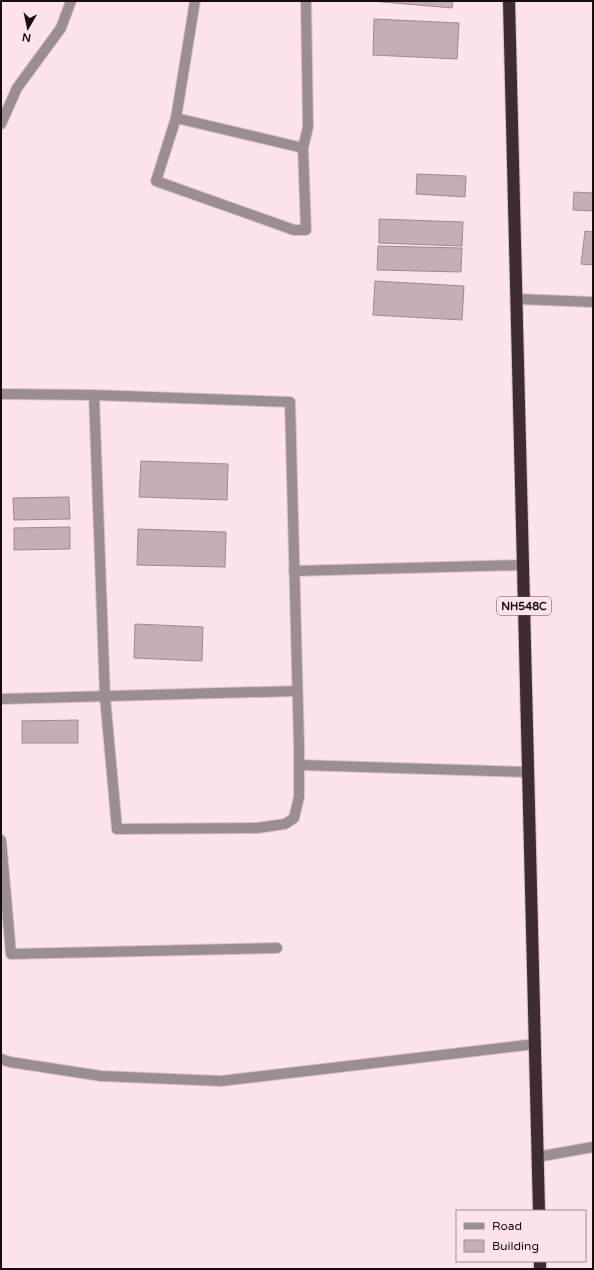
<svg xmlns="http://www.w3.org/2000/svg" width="594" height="1270" viewBox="0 0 594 1270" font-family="'Varela Round',sans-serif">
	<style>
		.building { fill: #c7adb5; stroke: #a18890 }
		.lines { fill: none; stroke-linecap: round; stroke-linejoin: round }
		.minor-casing { stroke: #dac1c8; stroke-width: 12 }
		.highway-casing { stroke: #dac1c8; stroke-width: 14 }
		.minor { stroke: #9a8e92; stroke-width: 10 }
		.highway { stroke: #3f2b32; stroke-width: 12 }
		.labels { text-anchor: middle; stroke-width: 3.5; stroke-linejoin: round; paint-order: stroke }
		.shield { fill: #ffe3eb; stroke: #5c4d52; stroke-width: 1 }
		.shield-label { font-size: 11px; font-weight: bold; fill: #160d10 }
	</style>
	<rect width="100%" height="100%" fill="#ffe3eb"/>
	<!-- building -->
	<g class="building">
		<polygon points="371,1 453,1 452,8"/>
		<polygon points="374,19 459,23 457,59 373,55"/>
		<polygon points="417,174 466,176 465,197 416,194"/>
		<polygon points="574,192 593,193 593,211 573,210"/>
		<polygon points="379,219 463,222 462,246 379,243"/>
		<polygon points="585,231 593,232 593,265 581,264"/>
		<polygon points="378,246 462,248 461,272 377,270"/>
		<polygon points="375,281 464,286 462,320 373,315"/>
		<polygon points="141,461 228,464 227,500 139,497"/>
		<polygon points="69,497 70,519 14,520 13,498"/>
		<polygon points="70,527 70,549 14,550 14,528"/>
		<polygon points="138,529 226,532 225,567 137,565"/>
		<polygon points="135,624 203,627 202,661 134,658"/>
		<polygon points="78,720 78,743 22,743 22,721"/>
	</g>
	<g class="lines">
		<defs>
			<g id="minor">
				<polyline points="195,1 176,118 156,181 294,230 306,230 303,148 308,127 306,1"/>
				<polyline points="176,118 303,148"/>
				<polyline points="1,124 17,88 61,28 71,1"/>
				<polyline points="517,299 593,302"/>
				<polyline points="1,394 94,395 290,402 299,745 299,797 294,818 285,824 257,828 117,829 105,697 94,395"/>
				<polyline points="294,571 523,565"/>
				<polyline points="1,699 297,691"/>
				<polyline points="299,765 528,772"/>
				<polyline points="1,840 11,954 277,948"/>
				<polyline points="1,1059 10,1062 101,1076 221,1081 535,1044"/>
				<polyline points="537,1157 593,1147"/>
			</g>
			<g id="highway">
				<polyline points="509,1 539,1211"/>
				<polyline points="540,1261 540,1269"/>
			</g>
		</defs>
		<!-- minor casing -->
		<use href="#minor" class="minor-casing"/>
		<!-- highway casing -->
		<use href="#highway" class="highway-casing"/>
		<!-- minor -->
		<use href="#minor" class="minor"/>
		<!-- highway -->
		<use href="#highway" class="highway"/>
	</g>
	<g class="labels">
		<!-- shield labels -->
		<rect class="shield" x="497" y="597" width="54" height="18" rx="3"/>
		<g class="shield-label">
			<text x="524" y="610">NH548C</text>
		</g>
	</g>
	<!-- border -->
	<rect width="594" height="1270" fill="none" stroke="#160d10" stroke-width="4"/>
	<!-- legend -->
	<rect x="456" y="1210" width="130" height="52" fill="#ffe3eb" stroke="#a28d93"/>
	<rect x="464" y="1223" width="20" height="6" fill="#9a8e92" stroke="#a28d93"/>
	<text x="492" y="1230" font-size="12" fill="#160d10">Road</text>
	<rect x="464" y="1240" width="20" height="12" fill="#c7adb5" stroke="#a28d93"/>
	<text x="492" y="1250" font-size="12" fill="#160d10">Building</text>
	<!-- north arrow -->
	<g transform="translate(28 28) rotate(189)" stroke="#ffe3eb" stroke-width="3" paint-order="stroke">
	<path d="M0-3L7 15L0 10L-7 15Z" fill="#160d10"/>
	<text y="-6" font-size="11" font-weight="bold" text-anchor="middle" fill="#160d10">N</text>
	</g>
</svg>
